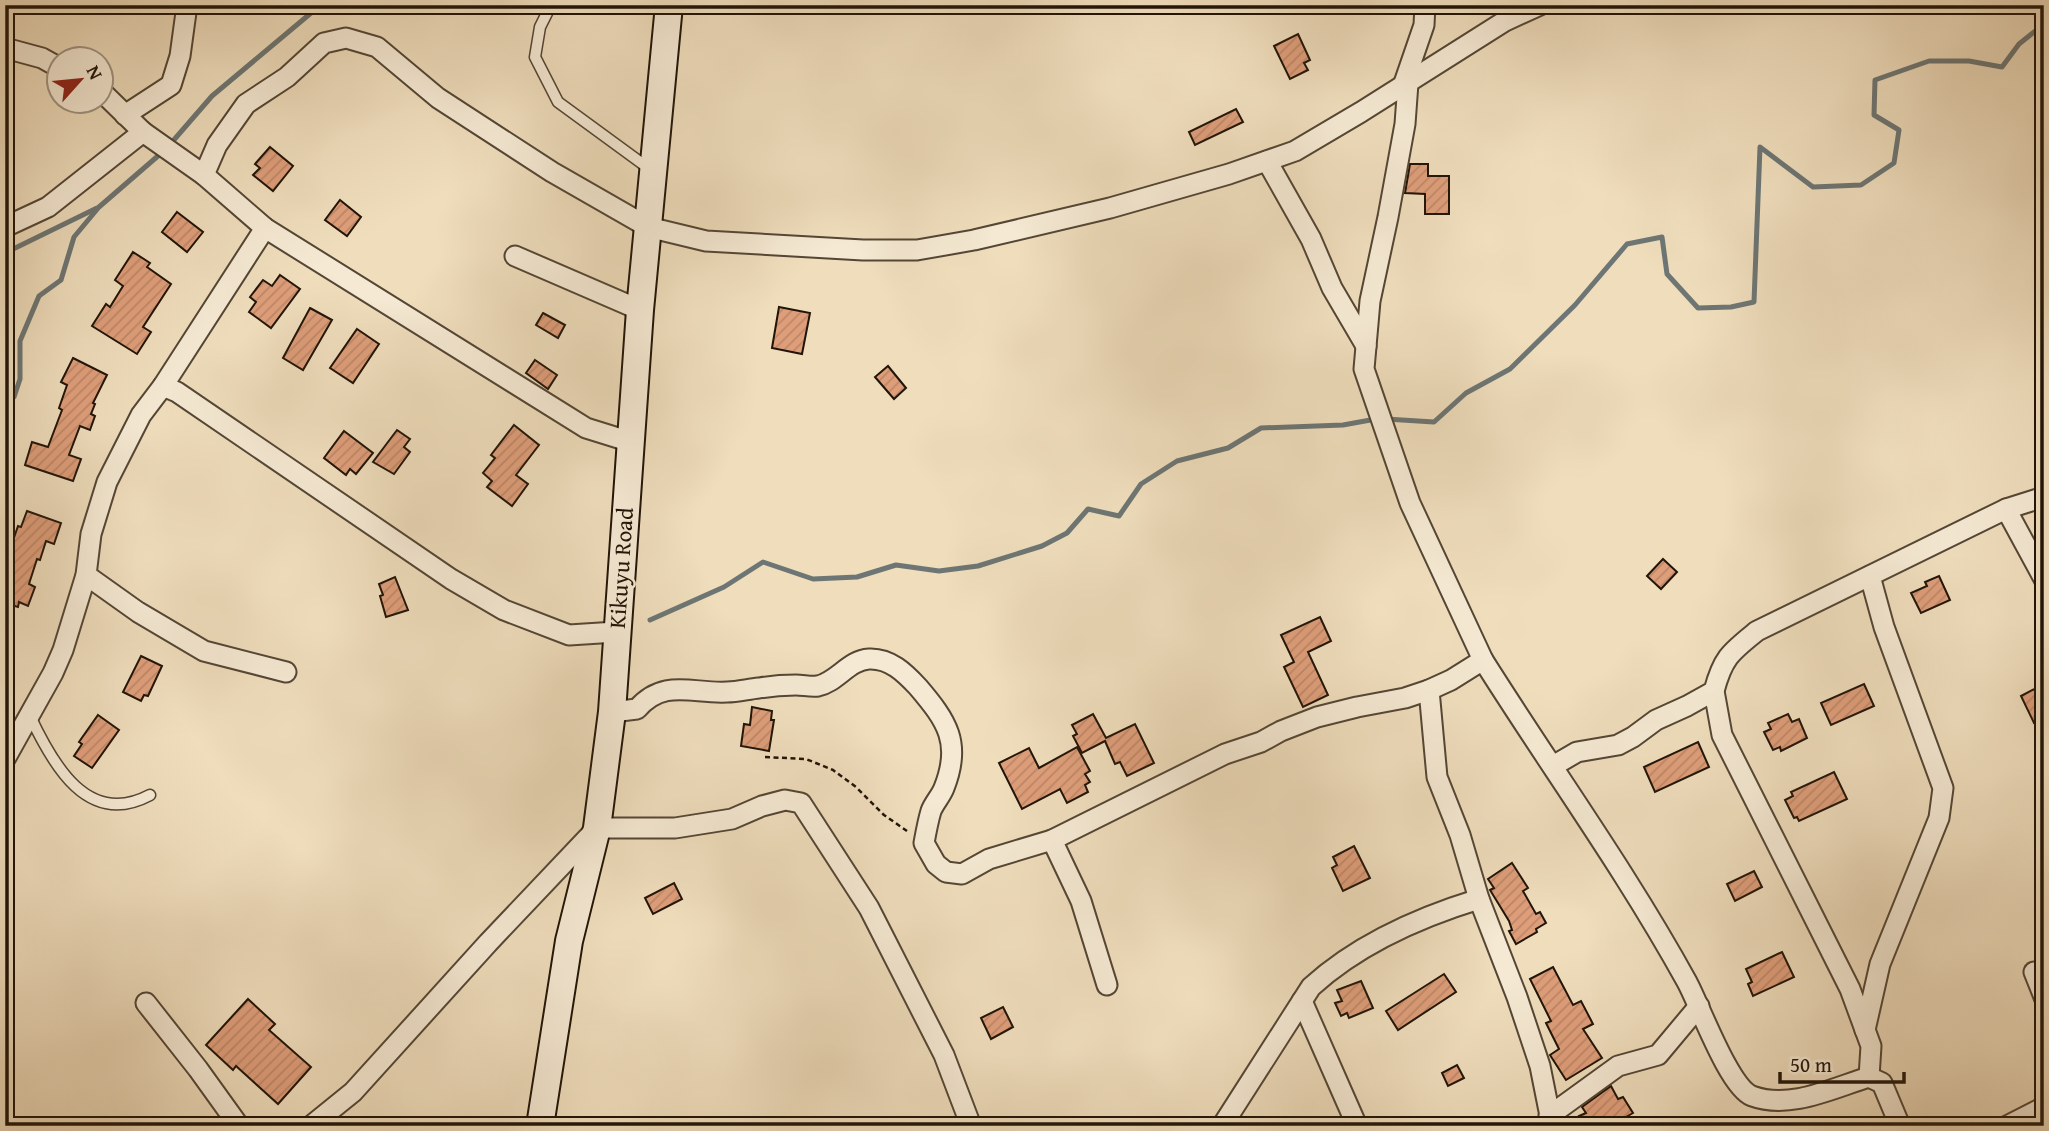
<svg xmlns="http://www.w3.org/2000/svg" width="2049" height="1131" viewBox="0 0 2049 1131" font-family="'Gentium Book Plus',serif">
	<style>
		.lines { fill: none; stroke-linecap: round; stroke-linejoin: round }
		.stream { stroke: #6d7674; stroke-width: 5 }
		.building { fill: url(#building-hatch); stroke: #211408; stroke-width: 2 }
		.service-casing { stroke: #544635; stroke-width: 13 }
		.minor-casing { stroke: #544635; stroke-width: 23 }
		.secondary-casing { stroke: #211408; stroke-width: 30 }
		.path { stroke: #211408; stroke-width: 2.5; stroke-dasharray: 5 3.5; stroke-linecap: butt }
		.service { stroke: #f5e9d3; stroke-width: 10 }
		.minor { stroke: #f5e9d3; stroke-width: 19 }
		.secondary { stroke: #f5e9d3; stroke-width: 26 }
		.labels { text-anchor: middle; stroke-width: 5; stroke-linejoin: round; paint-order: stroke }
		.street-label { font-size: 23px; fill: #211408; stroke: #f5e9d3 }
	</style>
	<defs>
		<pattern id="building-hatch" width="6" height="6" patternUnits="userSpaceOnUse" patternTransform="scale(1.75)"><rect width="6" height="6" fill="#de9e7a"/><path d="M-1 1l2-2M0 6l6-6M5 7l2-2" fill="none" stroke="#be8768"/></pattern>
	</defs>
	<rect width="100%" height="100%" fill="#efddbc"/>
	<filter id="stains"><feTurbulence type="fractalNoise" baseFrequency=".00286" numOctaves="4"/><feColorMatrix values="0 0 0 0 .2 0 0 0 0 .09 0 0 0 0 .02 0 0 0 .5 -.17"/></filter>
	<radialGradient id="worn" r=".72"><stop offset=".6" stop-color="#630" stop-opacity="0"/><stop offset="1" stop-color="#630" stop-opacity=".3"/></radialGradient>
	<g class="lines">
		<!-- stream -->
		<g class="stream">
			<polyline points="5,253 97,208"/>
			<polyline points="5,405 14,397 20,379 20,341 39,296 61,280 74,237 99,207 166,149 212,96 317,8"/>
			<polyline points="1386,419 1434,422 1466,393 1510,369 1575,305 1627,244 1662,237 1667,274 1698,308 1731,307 1754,302 1760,147 1813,187 1861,185 1894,163 1899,130 1874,115 1875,80 1929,61 1969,61 2002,67 2019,44 2044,24"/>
			<polyline points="650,620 724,587 763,562 813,579 857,577 896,565 939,571 978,566 1042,546 1067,533 1088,509 1119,516 1141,484 1177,461 1228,448 1261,428 1343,425 1376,419"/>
		</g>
	</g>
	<!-- building -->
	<g class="building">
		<polygon points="1298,34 1310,60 1304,63 1308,70 1290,79 1274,46"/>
		<polygon points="1236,109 1243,122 1195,145 1189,132"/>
		<polygon points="270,147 293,166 273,191 253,175 260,168 255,164"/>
		<polygon points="1410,164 1428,164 1428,176 1449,176 1449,214 1425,214 1425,194 1405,193"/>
		<polygon points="340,200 361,217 347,236 325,220"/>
		<polygon points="177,212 203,232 187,252 162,232"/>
		<polygon points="133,252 150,263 147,267 171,284 143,327 151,332 137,354 92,326 106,304 110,307 123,286 115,280"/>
		<polygon points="280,275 300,289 271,328 249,312 256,302 250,297 263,280 272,286"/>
		<polygon points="779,307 810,313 802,354 772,348"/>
		<polygon points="310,308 332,320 303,370 283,358"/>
		<polygon points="543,313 565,325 558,338 536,325"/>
		<polygon points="357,329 379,344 353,383 330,368"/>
		<polygon points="73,358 107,375 93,403 95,404 91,414 95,416 90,430 80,426 69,455 81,459 73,481 25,465 32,442 48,447 62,410 59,408 67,385 61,382"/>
		<polygon points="535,360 557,375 548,389 526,373"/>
		<polygon points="888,366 906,388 894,399 875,377"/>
		<polygon points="514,425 539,445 516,475 528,484 512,506 487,487 492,481 483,473 495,458 491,455"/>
		<polygon points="397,430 410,439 404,447 410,452 394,474 373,462"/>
		<polygon points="344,431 373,453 356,474 350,469 346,475 324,458"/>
		<polygon points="27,511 61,523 54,544 46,541 40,560 37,559 29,584 35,587 28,606 19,602 18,607 5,603 5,564 18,526 21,527"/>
		<polygon points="1663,559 1677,572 1661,589 1647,576"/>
		<polygon points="1939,576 1950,600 1921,613 1911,593 1927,586 1925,582"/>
		<polygon points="395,577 408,610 386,617 380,596 383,595 379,584"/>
		<polygon points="1320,617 1331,641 1308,652 1328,695 1303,707 1284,667 1294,662 1281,635"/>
		<polygon points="141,656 162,666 148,696 144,695 141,701 123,692"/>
		<polygon points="1864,684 1874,706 1831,725 1821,703"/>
		<polygon points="2044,684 2044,718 2034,723 2021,696"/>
		<polygon points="752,707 772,711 771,720 774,720 769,751 741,746 744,724 750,725"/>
		<polygon points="1093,714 1106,738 1135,724 1154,763 1127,776 1120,762 1115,764 1105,741 1082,753 1073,736 1077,734 1072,725"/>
		<polygon points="1788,714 1792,722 1799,719 1807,738 1781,751 1780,747 1773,750 1764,732 1771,729 1768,723"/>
		<polygon points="98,715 119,730 92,768 74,756 82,744 79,742"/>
		<polygon points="1698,742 1709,767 1655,792 1644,767"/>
		<polygon points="1077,747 1090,771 1085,774 1090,782 1085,785 1088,792 1067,803 1060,789 1022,809 999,763 1029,748 1039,768"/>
		<polygon points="1834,772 1847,799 1799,821 1797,817 1794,818 1785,800 1793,796 1791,792"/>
		<polygon points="1354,846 1370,878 1343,891 1332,868 1337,865 1333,857"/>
		<polygon points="1512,863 1528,888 1523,891 1536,914 1540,912 1546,923 1536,929 1537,932 1516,944 1509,931 1512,930 1509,921 1490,890 1494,888 1488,879"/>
		<polygon points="1754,871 1762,887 1735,901 1727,884"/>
		<polygon points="674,883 682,899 653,914 645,898"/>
		<polygon points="1782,952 1794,977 1753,996 1748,984 1752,982 1746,969"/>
		<polygon points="1553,967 1573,1005 1581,1001 1593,1024 1583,1029 1602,1058 1566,1080 1550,1055 1559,1049 1546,1023 1551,1021 1530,979"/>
		<polygon points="1444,974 1456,992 1398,1030 1386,1011"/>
		<polygon points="1361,981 1373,1008 1349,1018 1347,1013 1341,1016 1335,1003 1342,1001 1337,990"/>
		<polygon points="248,999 275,1024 269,1030 311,1067 278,1104 236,1066 233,1070 206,1045"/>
		<polygon points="1003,1007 1013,1027 991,1039 981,1018"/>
		<polygon points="1457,1065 1464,1078 1448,1086 1442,1073"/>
		<polygon points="1611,1086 1618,1099 1623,1097 1633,1113 1610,1126 1585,1126 1579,1116 1586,1113 1582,1107"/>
	</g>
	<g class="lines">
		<defs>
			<g id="service">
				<polyline points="551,5 540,27 535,57 558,102 651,170"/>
				<path d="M30 716C53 765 88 828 150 795"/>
			</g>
			<g id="minor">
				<polyline points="5,48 42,58 60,68"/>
				<polyline points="1408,83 1405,124 1388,217 1370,301 1364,369 1410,503 1483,660 1451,680 1429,690 1437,777 1460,835 1479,899 1517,997 1540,1066 1552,1126"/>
				<polyline points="1403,86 1424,25 1425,5"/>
				<polyline points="102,92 143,132 204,175 265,228 586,428 631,442"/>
				<polyline points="125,115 171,85 180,56 187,5"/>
				<polyline points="1267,161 1311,239 1332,288 1366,346"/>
				<polyline points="204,175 217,145 246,104 287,77 324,43 346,38 377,47 438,98 552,172 648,227 706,241 863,250 917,250 974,240 1110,208 1229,174 1295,151 1361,112 1505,21 1540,5"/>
				<polyline points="5,227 48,207 143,132"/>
				<polyline points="515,256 640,310"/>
				<polyline points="163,386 177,392 451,579 504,610 569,635 616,632"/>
				<polyline points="2006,509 2044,579"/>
				<polyline points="86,575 138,612 204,651 286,672"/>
				<path d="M1483 660C1551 768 1626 871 1687 982 1700 1006 1729 1087 1752 1096 1790 1110 1833 1088 1869 1077L1882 1083 1900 1126"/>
				<polyline points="1714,691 1722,735 1850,989 1871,1046 1869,1077"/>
				<path d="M612 712 637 709C664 678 692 694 727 692 738 692 748 689 759 688 771 686 784 685 796 685 803 685 811 687 818 686 837 682 849 660 869 659 890 658 905 673 918 687 947 721 962 743 944 788 941 796 934 803 931 811 928 821 926 832 924 843L936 864 946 872 962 874 989 859 1052 840 1225 754 1261 742 1281 731 1317 717 1357 707 1405 698 1429 690"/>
				<polyline points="5,759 53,673 63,650 86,575 91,534 107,482 141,415 163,386 265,228"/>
				<path d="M1553 766 1577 752 1618 745 1633 737 1656 720 1687 706 1714 691C1723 657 1731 652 1757 631L2006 509 2044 497"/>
				<polyline points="1052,840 1081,901 1107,985"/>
				<polyline points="2034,972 2044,997"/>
				<polyline points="1302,1001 1357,1126"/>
				<polyline points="146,1003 198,1069 239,1126"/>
				<polyline points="1865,1030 1880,964 1939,818 1943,788 1884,627 1870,576"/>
				<polyline points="1549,1116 1618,1066 1658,1055 1699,1006"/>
				<polyline points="311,1126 353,1092 488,943 597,828 675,828 732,819 762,806 785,800 801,803 869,908 944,1055 971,1126"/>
				<path d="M1222 1126 1311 987C1357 945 1420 917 1479 899"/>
				<polyline points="2007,1126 2044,1107"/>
			</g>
			<polyline id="secondary" points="540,1126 569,941 597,828 612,712 640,310 669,5"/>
		</defs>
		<!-- service casing -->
		<use href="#service" class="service-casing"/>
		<!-- minor casing -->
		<use href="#minor" class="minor-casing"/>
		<!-- secondary casing -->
		<use href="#secondary" class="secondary-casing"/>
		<!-- path -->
		<polyline class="path" points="765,757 806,759 833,770 856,787 884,815 907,831"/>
		<!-- service -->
		<use href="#service" class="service"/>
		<!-- minor -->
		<use href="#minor" class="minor"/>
		<!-- secondary -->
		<use href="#secondary" class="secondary"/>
	</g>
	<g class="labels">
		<!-- street labels -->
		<g class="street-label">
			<text transform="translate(621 568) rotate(-86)" y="8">Kikuyu Road</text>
		</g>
	</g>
	<!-- margin -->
	<rect width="2049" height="1131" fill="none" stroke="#efddbc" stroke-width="28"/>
	<rect x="7" y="7" width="2035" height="1117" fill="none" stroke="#211408" stroke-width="3.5"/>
	<rect x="14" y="14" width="2021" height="1103" fill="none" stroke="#211408" stroke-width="2"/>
	<!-- north arrow -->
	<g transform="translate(80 80) rotate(63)"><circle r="33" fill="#f5e9d3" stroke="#a09482" stroke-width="2"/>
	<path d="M0-5L12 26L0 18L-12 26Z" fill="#8f2418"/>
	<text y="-10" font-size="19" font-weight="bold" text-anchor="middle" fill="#211408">N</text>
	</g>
	<!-- scale -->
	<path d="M1780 1072v10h124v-10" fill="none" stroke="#211408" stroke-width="3.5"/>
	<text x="1790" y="1072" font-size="21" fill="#211408" stroke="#f5e9d3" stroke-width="5" paint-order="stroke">50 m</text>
	<rect width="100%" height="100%" filter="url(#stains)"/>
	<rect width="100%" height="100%" fill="url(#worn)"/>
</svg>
